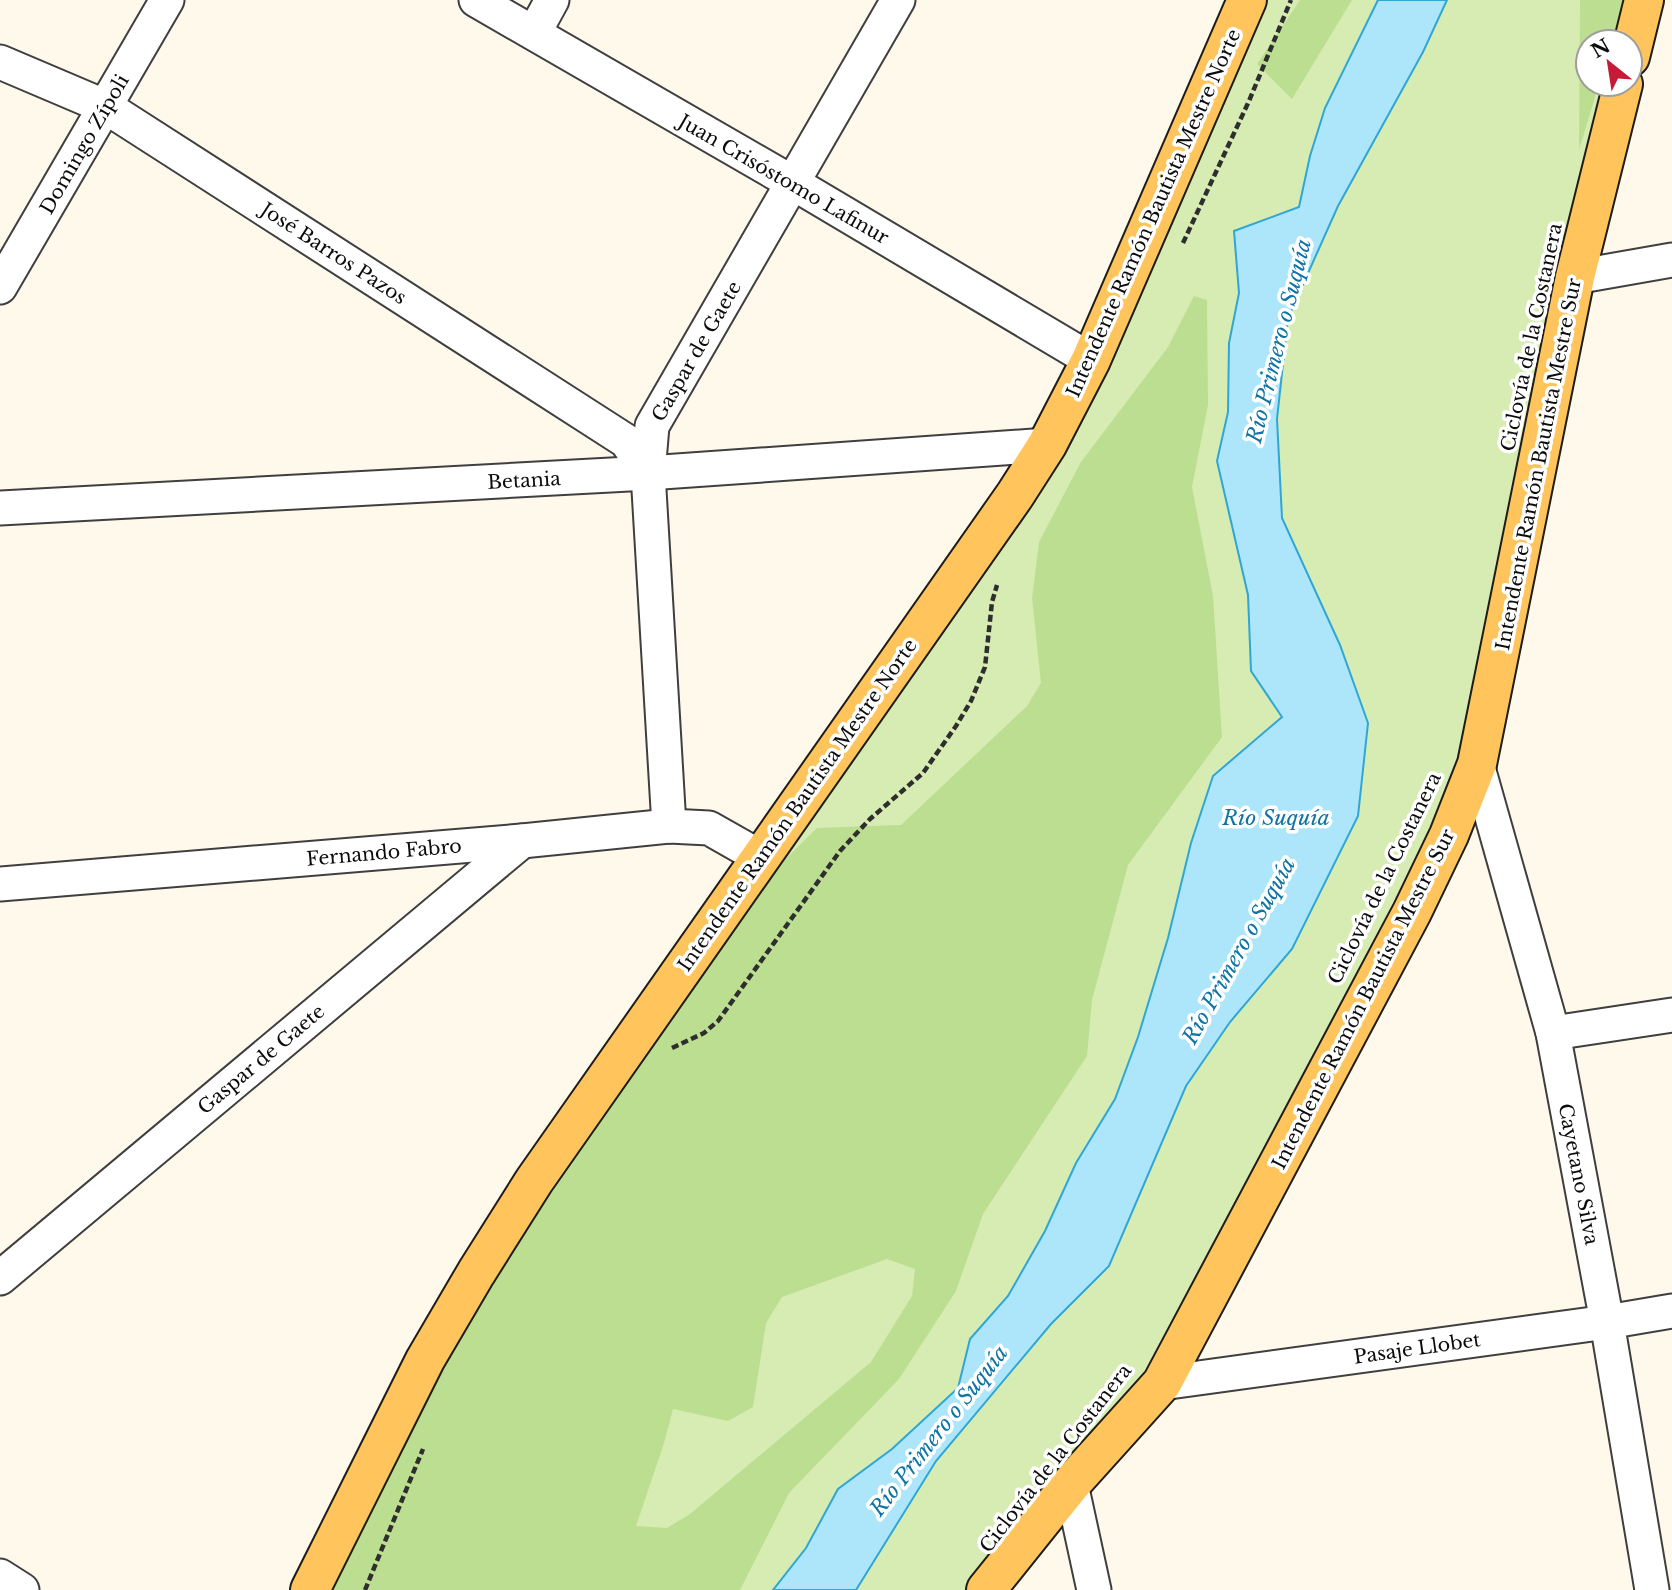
<svg xmlns="http://www.w3.org/2000/svg" width="1672" height="1590" viewBox="0 0 1672 1590" font-family="'Libre Baskerville',serif">
	<style>
		.green { fill: #d7ecb3 }
		.forest { fill: #bcde91; fill-rule: evenodd }
		.water { fill: #ade6fa; stroke: #2fa6d6; stroke-width: 2 }
		.lines { fill: none; stroke-linecap: round; stroke-linejoin: round }
		.minor-casing { stroke: #3f3f3f; stroke-width: 37 }
		.primary-casing { stroke: #1d1d1d; stroke-width: 42 }
		.path { stroke: #2e2e2e; stroke-width: 4.5; stroke-dasharray: 7 3.5; stroke-linecap: butt }
		.minor { stroke: #fff; stroke-width: 33 }
		.primary { stroke: #ffc55c; stroke-width: 38 }
		.labels { text-anchor: middle; stroke-width: 7; stroke-linejoin: round; paint-order: stroke }
		.street-label { font-size: 19px; fill: #0c0c0c; stroke: #fff }
		.water-label { font-size: 21px; font-style: italic; fill: #0e74a6; stroke: #fff }
	</style>
	<rect width="100%" height="100%" fill="#fff9ec"/>
	<!-- green -->
	<g class="green">
		<polygon points="1247,0 1378,0 1325,108 1310,156 1299,207 1234,232 1239,292 1229,343 1228,412 1217,461 1248,595 1251,671 1282,717 1213,777 1191,843 1168,938 1138,1037 1115,1099 1076,1163 1045,1231 1008,1296 970,1339 958,1388 892,1449 838,1489 806,1548 773,1590 310,1590 1015,495"/>
		<polygon points="1447,0 1644,0 1630,42 1588,42 1588,84 1623,84 1477,764 1223,1268 986,1590 856,1590 936,1461 1051,1324 1109,1266 1186,1086 1230,1022 1340,645 1282,518 1277,419 1288,318 1338,206 1423,52"/>
	</g>
	<!-- forest -->
	<g class="forest">
		<polygon points="1300,0 1352,0 1292,99 1257,64"/>
		<polygon points="1580,0 1625,0 1612,42 1588,42 1588,84 1599,84 1579,150"/>
		<path d="M1194 296 1207 300 1208 405 1192 487 1213 596 1222 737 1128 865 1092 1000 1087 1056 983 1214 956 1291 899 1379 789 1493 740 1590H323L436 1353 762 882 817 828 901 825 1027 706 1041 683 1032 598 1039 542 1081 462 1168 347ZM887 1259 915 1269 912 1296 871 1362 690 1514 667 1528 636 1526 664 1443 673 1409 728 1421 753 1407 766 1323 782 1297Z"/>
	</g>
	<!-- water -->
	<polygon class="water" points="1378,0 1447,0 1423,52 1338,206 1288,318 1277,419 1282,518 1340,645 1368,723 1358,816 1292,949 1230,1022 1186,1086 1109,1266 1051,1324 936,1461 856,1590 773,1590 806,1548 838,1489 892,1449 958,1388 970,1339 1008,1296 1045,1231 1076,1163 1115,1099 1138,1037 1168,938 1191,843 1213,776 1282,717 1251,671 1248,595 1217,461 1228,412 1229,343 1239,293 1234,231 1299,207 1310,156 1325,108"/>
	<g class="lines">
		<defs>
			<g id="minor">
				<polyline points="476,0 793,183 1091,360"/>
				<polyline points="534,33 552,0"/>
				<polyline points="0,62 106,107 626,441 648,473"/>
				<polyline points="1575,277 1672,260"/>
				<polyline points="0,287 167,0"/>
				<polyline points="0,508 648,473 1047,445"/>
				<polyline points="1477,764 1553,1033 1607,1322 1652,1590"/>
				<polyline points="669,826 648,473 652,426 898,0"/>
				<polyline points="0,884 522,841 669,826 709,828 760,857"/>
				<polyline points="1553,1033 1672,1015"/>
				<polyline points="0,1278 522,841"/>
				<polyline points="1162,1383 1607,1322 1672,1311"/>
				<polyline points="1071,1484 1094,1590"/>
				<polyline points="0,1576 22,1590"/>
			</g>
			<g id="primary">
				<polyline points="1630,57 1644,0"/>
				<polyline points="310,1590 425,1360 476,1273 534,1181 1015,495 1047,445 1091,360 1247,0"/>
				<polyline points="986,1590 1071,1484 1162,1383 1412,912 1449,835 1477,764 1575,277 1623,84"/>
			</g>
		</defs>
		<!-- minor casing -->
		<use href="#minor" class="minor-casing"/>
		<!-- primary casing -->
		<use href="#primary" class="primary-casing"/>
		<!-- path -->
		<g class="path">
			<polyline points="1183,243 1249,101 1291,0"/>
			<polyline points="672,1048 704,1033 718,1021 840,851 870,819 923,773 956,726 971,701 985,667 992,602 997,585"/>
			<polyline points="365,1590 423,1449"/>
		</g>
		<!-- minor -->
		<use href="#minor" class="minor"/>
		<!-- primary -->
		<use href="#primary" class="primary"/>
	</g>
	<g class="labels">
		<!-- street labels -->
		<g class="street-label">
			<text transform="translate(84 144) rotate(-60)" y="7">Domingo Zípoli</text>
			<text transform="translate(784 179) rotate(30)" y="7">Juan Crisóstomo Lafinur</text>
			<text transform="translate(1153 213) rotate(-66)" y="7">Intendente Ramón Bautista Mestre Norte</text>
			<text transform="translate(334 253) rotate(33)" y="7">José Barros Pazos</text>
			<text transform="translate(1531 337) rotate(-78)" y="7">Ciclovía de la Costanera</text>
			<text transform="translate(696 351) rotate(-60)" y="7">Gaspar de Gaete</text>
			<text transform="translate(1538 464) rotate(-79)" y="7">Intendente Ramón Bautista Mestre Sur</text>
			<text transform="translate(524 480) rotate(-3)" y="7">Betania</text>
			<text transform="translate(797 805) rotate(-55)" y="7">Intendente Ramón Bautista Mestre Norte</text>
			<text transform="translate(384 852) rotate(-5)" y="7">Fernando Fabro</text>
			<text transform="translate(1384 878) rotate(-64)" y="7">Ciclovía de la Costanera</text>
			<text transform="translate(1363 999) rotate(-63)" y="7">Intendente Ramón Bautista Mestre Sur</text>
			<text transform="translate(261 1059) rotate(-40)" y="7">Gaspar de Gaete</text>
			<text transform="translate(1579 1174) rotate(79)" y="7">Cayetano Silva</text>
			<text transform="translate(1417 1348) rotate(-8)" y="7">Pasaje Llobet</text>
			<text transform="translate(1055 1458) rotate(-52)" y="7">Ciclovía de la Costanera</text>
		</g>
		<!-- water labels -->
		<g class="water-label">
			<text transform="translate(1279 341) rotate(-76)" y="7">Río Primero o Suquía</text>
			<text x="1276" y="825">Río Suquía</text>
			<text transform="translate(1239 951) rotate(-61)" y="7">Río Primero o Suquía</text>
			<text transform="translate(939 1431) rotate(-52)" y="7">Río Primero o Suquía</text>
		</g>
	</g>
	<!-- north arrow -->
	<g transform="translate(1609 63) rotate(330)"><circle r="33" fill="#ffffff" stroke="#9e9e9e" stroke-width="2"/>
	<path d="M0-5L12 26L0 18L-12 26Z" fill="#c61b36"/>
	<text y="-10" font-size="19" font-weight="bold" text-anchor="middle" fill="#0c0c0c">N</text>
	</g>
</svg>
